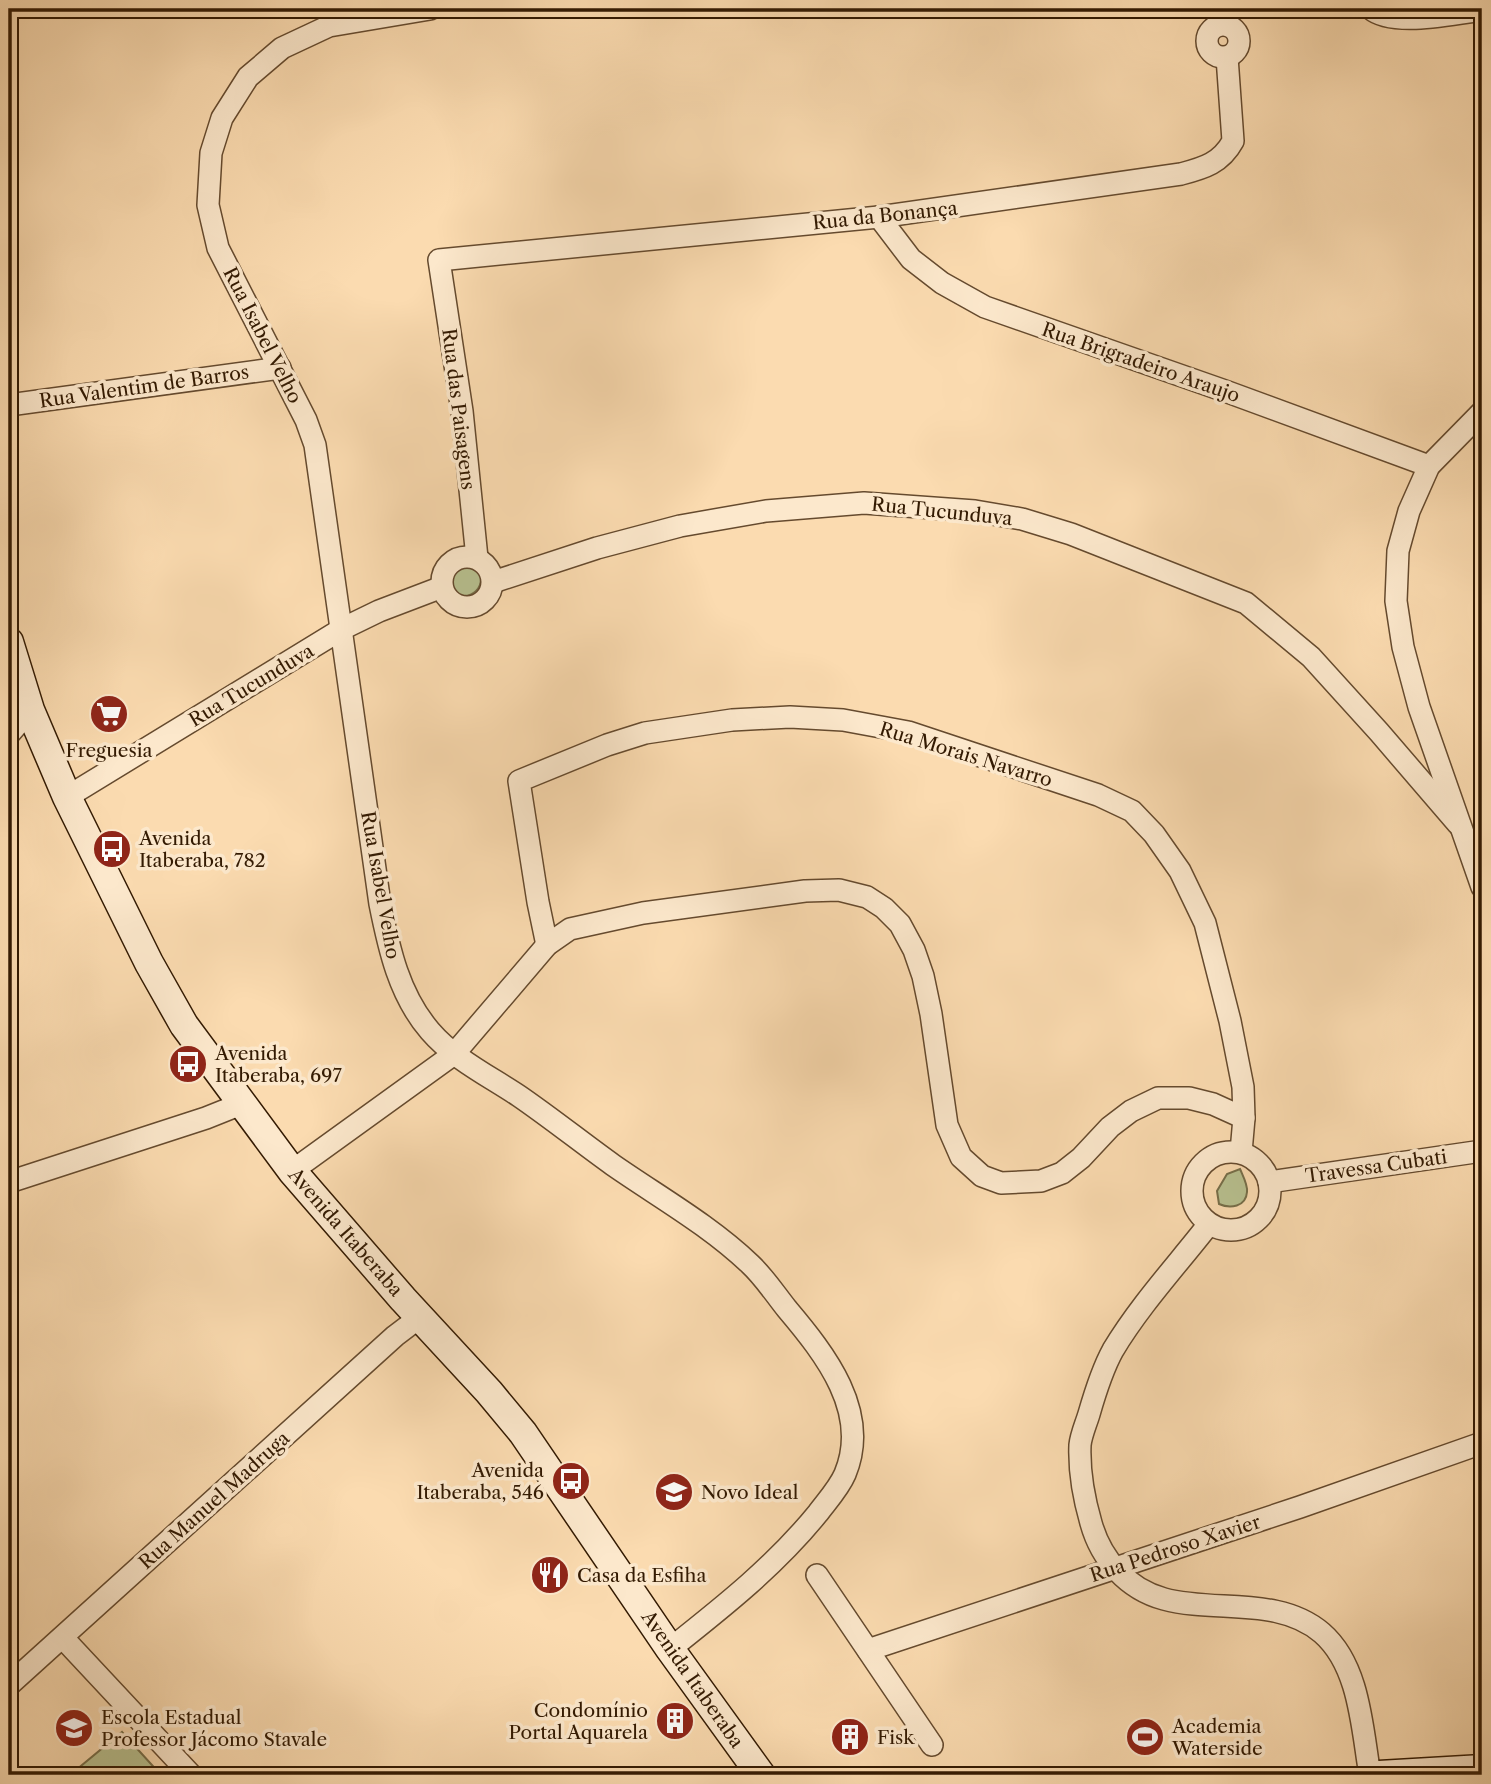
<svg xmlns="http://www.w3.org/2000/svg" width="1491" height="1784" viewBox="0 0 1491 1784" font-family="'Libre Caslon Text',serif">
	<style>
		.green { fill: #b8c190; stroke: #766e49; stroke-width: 2 }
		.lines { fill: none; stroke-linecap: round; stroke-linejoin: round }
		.street-casing { stroke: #654a2e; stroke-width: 24 }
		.secondary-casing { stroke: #331a02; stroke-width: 31 }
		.street { stroke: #fce8cc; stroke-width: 21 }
		.secondary { stroke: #fce8cc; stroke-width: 28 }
		.labels { text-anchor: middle; stroke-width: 7; stroke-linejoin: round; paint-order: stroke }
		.street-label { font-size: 19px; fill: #331a02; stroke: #fce8cc }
		.poi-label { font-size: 19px; fill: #331a02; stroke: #fce8cc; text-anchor: start }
	</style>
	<rect width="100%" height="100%" fill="#fbdbb0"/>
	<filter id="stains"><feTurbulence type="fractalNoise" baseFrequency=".00286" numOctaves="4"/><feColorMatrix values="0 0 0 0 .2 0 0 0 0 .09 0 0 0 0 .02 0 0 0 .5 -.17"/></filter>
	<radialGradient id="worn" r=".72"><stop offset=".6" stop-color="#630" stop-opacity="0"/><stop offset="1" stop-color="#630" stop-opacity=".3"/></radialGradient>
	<!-- green -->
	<g class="green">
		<circle cx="464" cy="579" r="17"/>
		<path d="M1240 1169C1243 1176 1248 1185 1247 1192 1246 1207 1230 1209 1219 1204L1217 1191 1227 1174Z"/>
		<polygon points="122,1732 161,1775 70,1775"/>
	</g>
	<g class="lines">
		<defs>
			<g id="street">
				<path d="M430 9 329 26 282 48 248 77 222 118 211 153 208 205 218 248 306 420 315 445 380 904C389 949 399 995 430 1031 454 1059 489 1076 519 1096 551 1118 581 1142 613 1165 659 1197 709 1225 750 1264 764 1277 775 1294 787 1309 825 1354 871 1412 845 1474 839 1488 827 1501 818 1513 775 1566 723 1607 670 1649"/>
				<path d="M1371 9C1392 27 1454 14 1482 10"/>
				<circle cx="1223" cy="41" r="16"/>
				<polyline points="879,217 911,259 942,283 985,307 1225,391 1429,466"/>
				<polyline points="9,405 280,368"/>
				<polyline points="1482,412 1429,466 1409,511 1398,551 1396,601 1403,647 1419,707 1482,887"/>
				<circle cx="467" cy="582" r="25"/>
				<path d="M477 558 462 411 439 260 879 217 1181 174C1204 168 1221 163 1233 141L1227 57"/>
				<polyline points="493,582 597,548 680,526 766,511 864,503 975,511 1022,519 1071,534 1246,603 1311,657 1379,732 1458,824"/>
				<polyline points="9,734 30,710"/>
				<polyline points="67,797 342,629 379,611 442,587"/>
				<polyline points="547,945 538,902 519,781 607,745 645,733 732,720 790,717 843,720 908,732 1098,795 1132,811 1154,834 1180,871 1205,923 1230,1021 1243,1087 1244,1118 1241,1152"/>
				<circle cx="1231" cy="1191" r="39"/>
				<polyline points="292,1171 454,1054 547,945 570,929 643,913 805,891 839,890 867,897 884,908 900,924 914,950 923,976 931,1014 947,1125 961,1157 982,1176 1001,1183 1041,1181 1062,1173 1081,1158 1110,1127 1131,1111 1158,1098 1189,1098 1213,1104 1244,1118"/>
				<polyline points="9,1182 206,1118 241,1104"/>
				<polyline points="1269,1182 1482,1151"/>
				<path d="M1209 1224C1177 1265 1140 1305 1113 1350 1102 1370 1095 1393 1089 1414 1086 1424 1081 1435 1080 1445 1079 1470 1084 1499 1091 1523 1101 1559 1127 1589 1164 1599 1216 1613 1279 1596 1322 1633 1360 1666 1362 1729 1370 1775"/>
				<polyline points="817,1575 932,1745"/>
				<polyline points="63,1638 191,1775"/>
				<polyline points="868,1650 1300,1507 1482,1443"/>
				<polyline points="9,1685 395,1336 420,1317"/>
			</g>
			<g id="secondary">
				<polyline points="9,642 30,710 67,797 149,963 184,1025 292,1171 403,1299 489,1392 523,1433 670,1649 761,1775"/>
				<polyline points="1379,1775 1482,1769"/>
			</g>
		</defs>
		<!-- street casing -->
		<use href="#street" class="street-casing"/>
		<!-- secondary casing -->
		<use href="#secondary" class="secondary-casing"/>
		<!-- street -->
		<use href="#street" class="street"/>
		<!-- secondary -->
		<use href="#secondary" class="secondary"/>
	</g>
	<!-- icons -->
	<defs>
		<symbol id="supermarket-disc" viewBox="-11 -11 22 22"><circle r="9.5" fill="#8f2418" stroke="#fce8cc"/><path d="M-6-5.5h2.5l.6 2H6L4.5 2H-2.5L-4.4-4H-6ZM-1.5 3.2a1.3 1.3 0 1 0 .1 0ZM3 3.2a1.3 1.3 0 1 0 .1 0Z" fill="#fff"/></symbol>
		<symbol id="bus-disc" viewBox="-11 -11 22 22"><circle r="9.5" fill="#8f2418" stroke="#fce8cc"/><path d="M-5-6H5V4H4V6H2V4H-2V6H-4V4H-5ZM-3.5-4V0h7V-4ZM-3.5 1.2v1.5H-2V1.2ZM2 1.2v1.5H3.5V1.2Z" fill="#fff"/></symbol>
		<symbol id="school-disc" viewBox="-11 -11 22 22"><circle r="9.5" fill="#8f2418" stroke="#fce8cc"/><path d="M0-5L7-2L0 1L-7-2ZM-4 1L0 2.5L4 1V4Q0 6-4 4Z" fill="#fff"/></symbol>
		<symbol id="restaurant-disc" viewBox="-11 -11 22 22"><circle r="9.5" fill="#8f2418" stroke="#fce8cc"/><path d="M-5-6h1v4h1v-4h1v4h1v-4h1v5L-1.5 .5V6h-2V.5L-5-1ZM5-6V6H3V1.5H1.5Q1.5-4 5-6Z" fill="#fff"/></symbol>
		<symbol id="building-disc" viewBox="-11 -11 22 22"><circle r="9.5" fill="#8f2418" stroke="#fce8cc"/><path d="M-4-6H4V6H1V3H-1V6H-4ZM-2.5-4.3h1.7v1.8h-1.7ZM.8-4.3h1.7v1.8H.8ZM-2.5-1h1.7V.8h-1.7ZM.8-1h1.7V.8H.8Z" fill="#fff"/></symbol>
		<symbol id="stadium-disc" viewBox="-11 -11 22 22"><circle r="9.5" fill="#8f2418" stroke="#fce8cc"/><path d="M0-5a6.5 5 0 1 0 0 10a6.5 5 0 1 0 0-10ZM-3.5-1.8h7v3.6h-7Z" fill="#fff"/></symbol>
	</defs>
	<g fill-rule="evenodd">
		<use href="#supermarket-disc" x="87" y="692" width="44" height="44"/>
		<use href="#bus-disc" x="90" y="827" width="44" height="44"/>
		<use href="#bus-disc" x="166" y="1042" width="44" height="44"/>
		<use href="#bus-disc" x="549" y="1459" width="44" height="44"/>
		<use href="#school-disc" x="652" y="1470" width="44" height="44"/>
		<use href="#restaurant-disc" x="528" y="1553" width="44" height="44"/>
		<use href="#building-disc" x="653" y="1699" width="44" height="44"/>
		<use href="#school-disc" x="52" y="1706" width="44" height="44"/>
		<use href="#building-disc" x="828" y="1715" width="44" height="44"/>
		<use href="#stadium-disc" x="1123" y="1715" width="44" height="44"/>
	</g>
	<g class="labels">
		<!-- street labels -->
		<g class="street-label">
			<text transform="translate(885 215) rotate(-6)" y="7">Rua da Bonança</text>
			<text transform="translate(263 335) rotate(63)" y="7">Rua Isabel Velho</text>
			<text transform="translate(1141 362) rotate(19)" y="7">Rua Brigradeiro Araujo</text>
			<text transform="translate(144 386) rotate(-8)" y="7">Rua Valentim de Barros</text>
			<text transform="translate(459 409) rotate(83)" y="7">Rua das Paisagens</text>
			<text transform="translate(942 511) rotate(6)" y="7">Rua Tucunduva</text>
			<text transform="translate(251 685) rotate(-31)" y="7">Rua Tucunduva</text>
			<text transform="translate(966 754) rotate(17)" y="7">Rua Morais Navarro</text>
			<text transform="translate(381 885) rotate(80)" y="7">Rua Isabel Velho</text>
			<text transform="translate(1376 1166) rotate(-8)" y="7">Travessa Cubati</text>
			<text transform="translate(346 1232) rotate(49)" y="7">Avenida Itaberaba</text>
			<text transform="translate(214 1500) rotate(-42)" y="7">Rua Manuel Madruga</text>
			<text transform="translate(1175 1548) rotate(-18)" y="7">Rua Pedroso Xavier</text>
			<text transform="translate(693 1679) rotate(55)" y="7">Avenida Itaberaba</text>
		</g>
		<!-- poi labels -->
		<g class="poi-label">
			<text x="109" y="757" text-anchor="middle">Freguesia</text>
			<text x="139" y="845">Avenida<tspan x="139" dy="22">Itaberaba, 782</tspan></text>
			<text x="215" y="1060">Avenida<tspan x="215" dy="22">Itaberaba, 697</tspan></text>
			<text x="544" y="1477" text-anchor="end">Avenida<tspan x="544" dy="22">Itaberaba, 546</tspan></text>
			<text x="701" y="1499">Novo Ideal</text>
			<text x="577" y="1582">Casa da Esfiha</text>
			<text x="648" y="1717" text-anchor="end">Condomínio<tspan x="648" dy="22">Portal Aquarela</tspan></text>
			<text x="101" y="1724">Escola Estadual<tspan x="101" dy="22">Professor Jácomo Stavale</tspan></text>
			<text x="1172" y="1733">Academia<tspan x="1172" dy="22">Waterside</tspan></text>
			<text x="877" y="1744">Fisk</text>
		</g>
	</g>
	<!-- margin -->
	<rect width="1491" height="1784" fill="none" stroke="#fbdbb0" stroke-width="35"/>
	<rect x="10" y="10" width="1470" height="1763" fill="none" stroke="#331a02" stroke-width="3.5"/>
	<rect x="18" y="18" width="1456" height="1749" fill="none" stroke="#331a02" stroke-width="2"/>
	<rect width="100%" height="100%" filter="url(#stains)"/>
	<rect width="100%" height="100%" fill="url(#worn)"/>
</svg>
